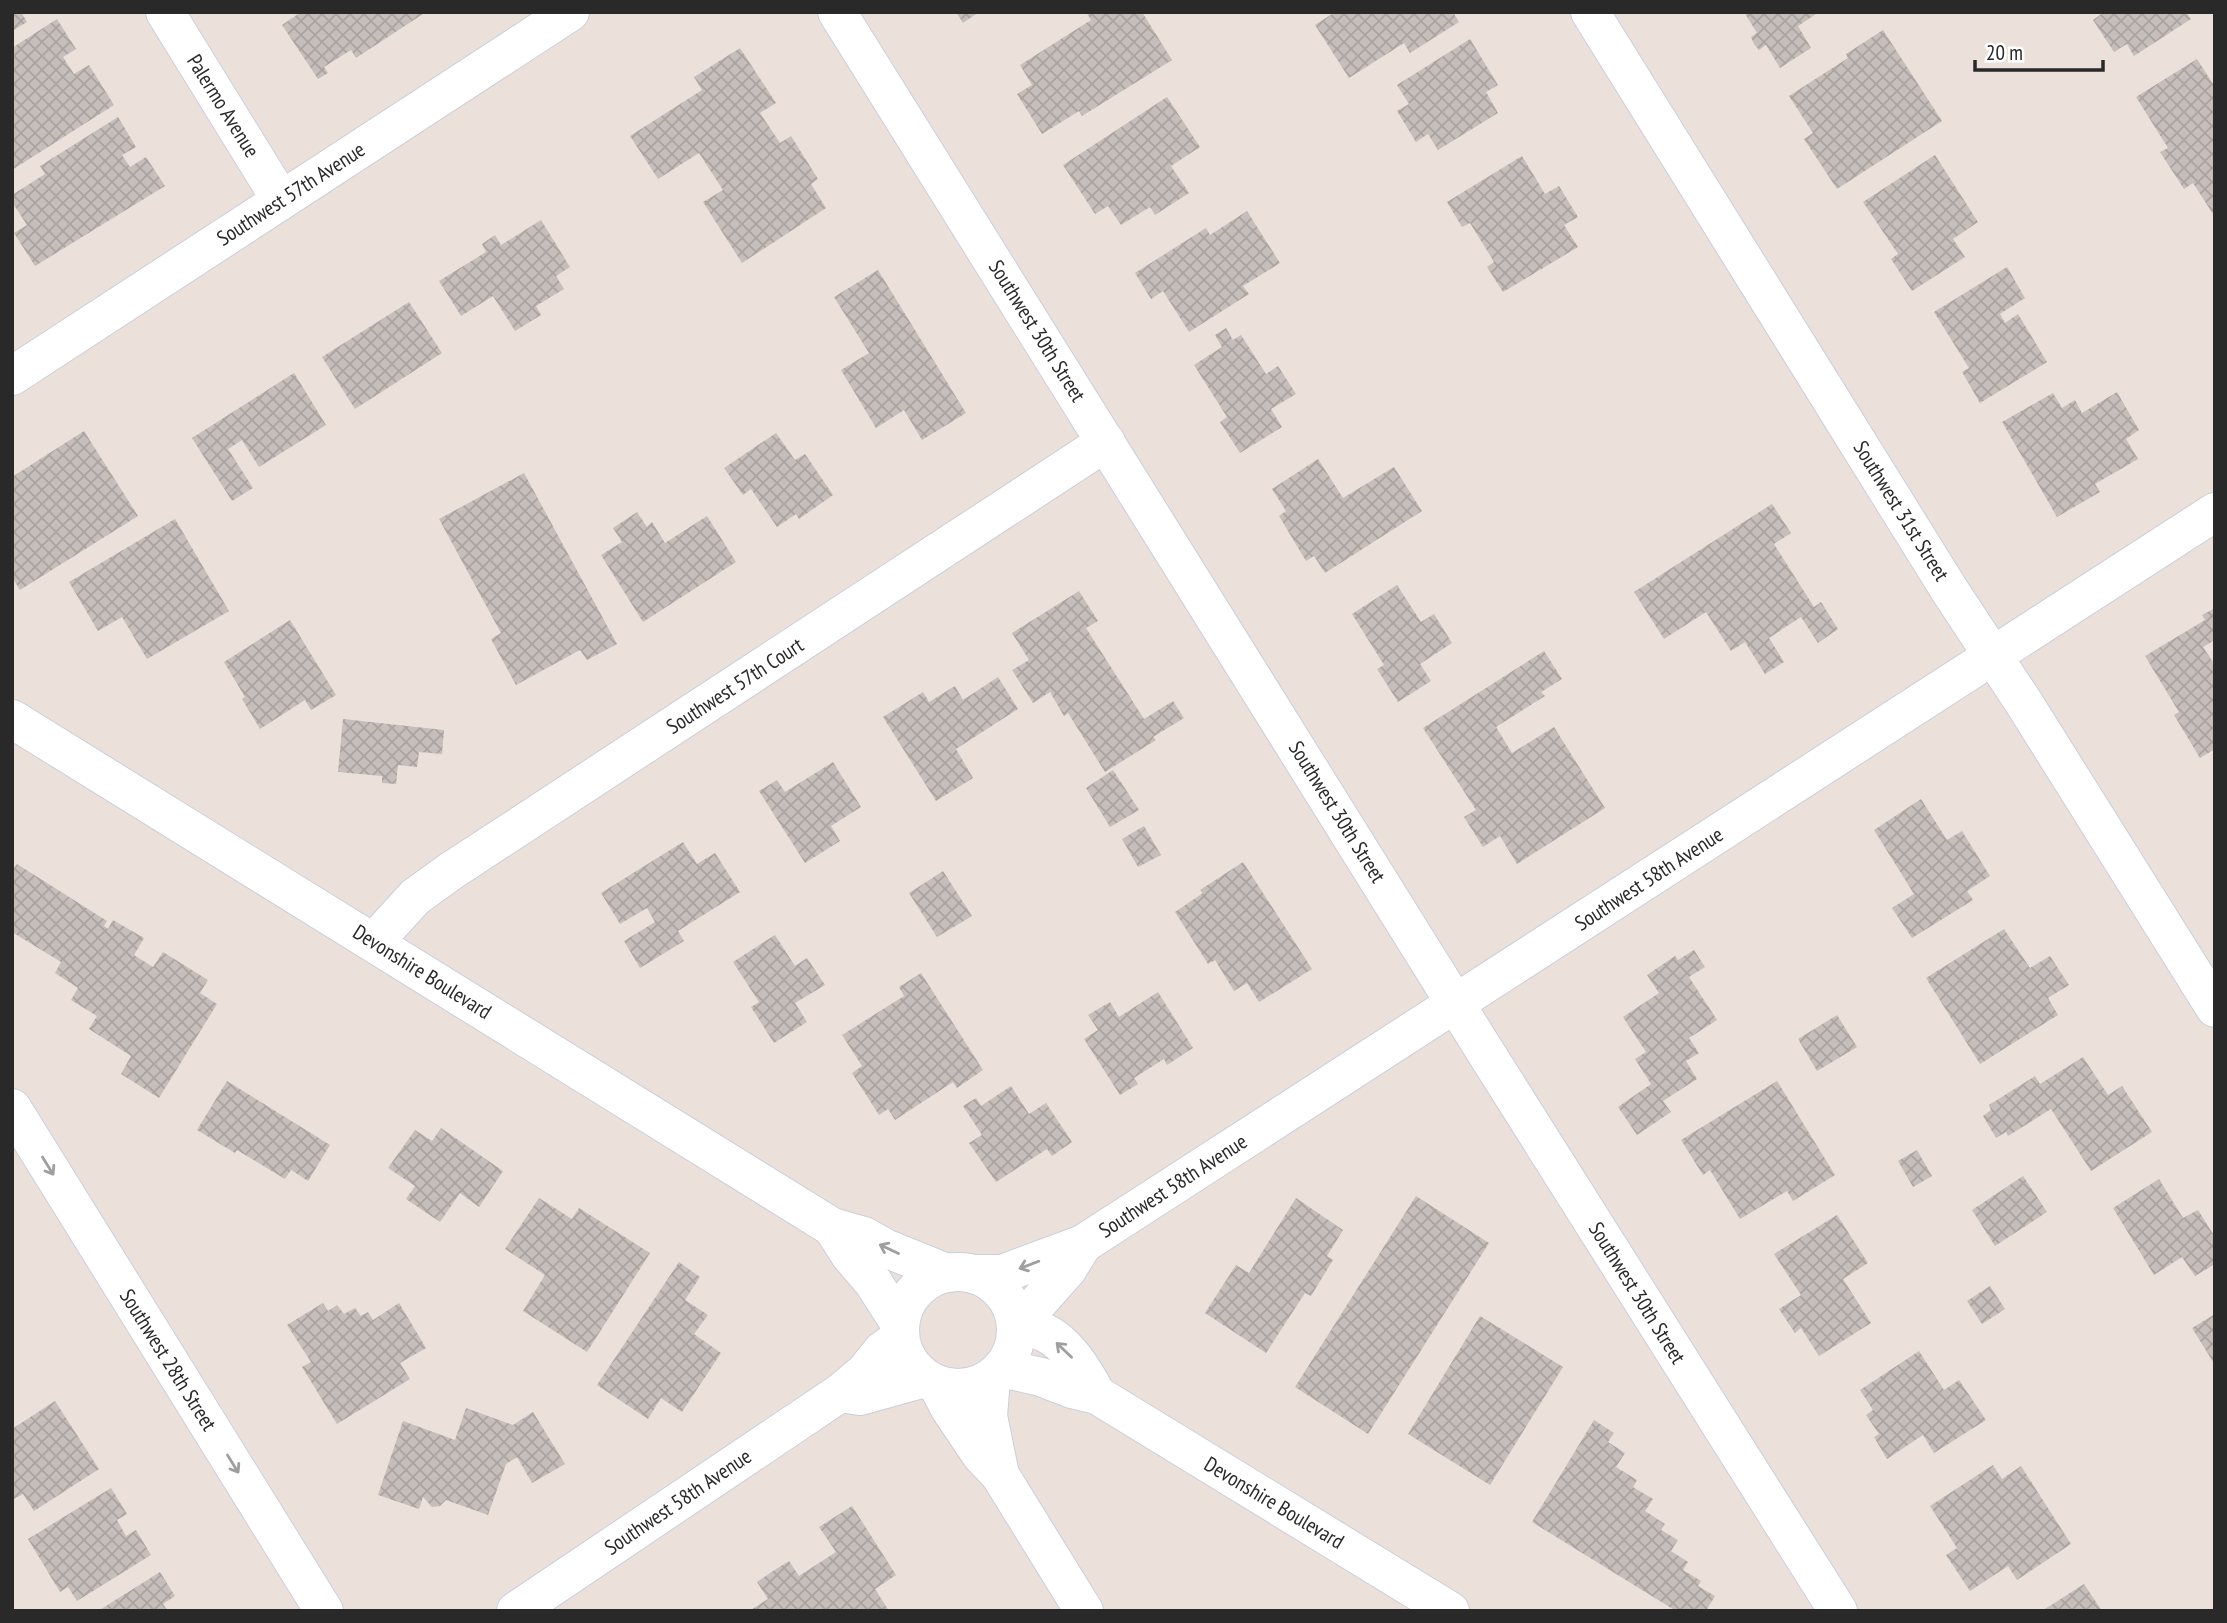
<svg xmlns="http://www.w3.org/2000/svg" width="2227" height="1623" viewBox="0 0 2227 1623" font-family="'PT Sans Narrow',sans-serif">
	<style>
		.building { fill: url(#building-cross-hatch) }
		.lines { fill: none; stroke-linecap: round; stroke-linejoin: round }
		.street-casing { stroke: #c9cfda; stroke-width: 40 }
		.secondary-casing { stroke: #c9cfda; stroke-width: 40 }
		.street { stroke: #fff; stroke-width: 38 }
		.secondary { stroke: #fff; stroke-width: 38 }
		.oneway { stroke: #9f9f9f }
		.labels { text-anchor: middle; stroke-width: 7; stroke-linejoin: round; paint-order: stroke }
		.street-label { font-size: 21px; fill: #292929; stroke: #fff }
	</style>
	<defs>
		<pattern id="building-cross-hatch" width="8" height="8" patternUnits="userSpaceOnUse" patternTransform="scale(1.75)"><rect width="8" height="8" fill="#c6beba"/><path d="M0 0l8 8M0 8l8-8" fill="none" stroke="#aaa3a0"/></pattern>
	</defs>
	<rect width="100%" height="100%" fill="#ebe1da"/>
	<!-- building -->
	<g class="building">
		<polygon points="12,12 21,12 27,22 12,31"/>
		<polygon points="301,12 426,12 356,58 351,50 324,67 328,73 318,79 282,25"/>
		<polygon points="956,12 979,12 963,23"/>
		<polygon points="1086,12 1142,12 1172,60 1082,116 1079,111 1042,134 1017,94 1032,85 1020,65 1091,20"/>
		<polygon points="1335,12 1453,12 1459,22 1410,53 1404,43 1349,78 1315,25"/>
		<polygon points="1744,12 1819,12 1798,26 1811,48 1780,68 1766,45 1759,50 1754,44 1751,37 1757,33"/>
		<polygon points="2104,12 2186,12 2191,19 2134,56 2127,44 2114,52 2093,20"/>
		<polygon points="57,19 76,49 63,57 74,74 89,65 114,105 12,170 12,48"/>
		<polygon points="1883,30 1942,121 1837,189 1804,139 1813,133 1789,96 1848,58 1846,54"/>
		<polygon points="1470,39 1498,85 1486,92 1498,113 1438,150 1428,134 1416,142 1397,111 1409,104 1397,85"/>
		<polygon points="740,48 776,103 760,113 780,143 791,136 818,179 811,184 826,208 742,263 703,202 723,190 699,153 658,179 630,136 702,90 694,77"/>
		<polygon points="2197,59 2215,87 2215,217 2193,183 2184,189 2160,152 2168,148 2136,97"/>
		<polygon points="1167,97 1200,147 1171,166 1189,193 1155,215 1150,207 1121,225 1108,206 1095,214 1063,165"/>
		<polygon points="118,117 136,147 122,155 130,167 146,157 165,186 35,266 14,233 27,225 12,202 12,195 45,174 40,166"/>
		<polygon points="1935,155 1978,222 1953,239 1965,257 1912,291 1891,259 1898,254 1863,202"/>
		<polygon points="1522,156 1545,194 1559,186 1578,217 1564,225 1578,247 1503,292 1487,267 1494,262 1470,223 1462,227 1447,202"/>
		<polygon points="1247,211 1280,263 1243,286 1249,294 1189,332 1163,291 1151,299 1135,273 1206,228 1210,235"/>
		<polygon points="541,220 570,267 556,276 564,289 536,306 541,315 515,331 493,296 461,316 439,281 486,252 482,244 495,235 501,245"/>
		<polygon points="2007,267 2025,298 2000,314 2005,323 2018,314 2047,362 1980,403 1962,372 1969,368 1934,312"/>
		<polygon points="878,270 966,413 922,440 904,410 876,428 841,370 869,353 834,297"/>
		<polygon points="409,302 442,353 355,409 322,357"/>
		<polygon points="1226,328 1233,340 1241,335 1266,374 1278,366 1296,394 1271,409 1282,427 1240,453 1220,422 1227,417 1194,365 1222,347 1215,335"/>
		<polygon points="294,373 326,425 259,467 242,440 228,449 253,488 232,501 192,438"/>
		<polygon points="2117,392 2139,430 2126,439 2138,459 2095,484 2100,492 2057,517 2002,422 2053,393 2062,408 2075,400 2082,413"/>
		<polygon points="84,431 138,516 20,590 12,577 12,477"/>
		<polygon points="776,433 795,460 805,454 833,495 799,519 796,514 777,527 751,489 743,495 724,468"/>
		<polygon points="1318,459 1343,498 1394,467 1422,511 1325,573 1314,556 1306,561 1279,516 1286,511 1272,489"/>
		<polygon points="524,473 617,644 587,660 580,650 516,685 491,639 501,633 439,519"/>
		<polygon points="1772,504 1791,533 1774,544 1814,607 1821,602 1838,629 1818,643 1801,617 1769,638 1784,662 1765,674 1745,642 1731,651 1706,612 1664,639 1634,592"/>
		<polygon points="637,512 647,527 652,522 665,543 707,516 736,562 643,622 601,555 622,542 613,528"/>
		<polygon points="175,519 229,611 147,659 122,617 98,631 69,582"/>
		<polygon points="1397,585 1421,622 1434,614 1452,643 1420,664 1431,681 1398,702 1377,669 1384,665 1352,614"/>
		<polygon points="1079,591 1098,621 1086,628 1144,719 1173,701 1184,718 1153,737 1156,740 1105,772 1068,713 1064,716 1050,692 1033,703 1012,670 1029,660 1012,633"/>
		<polygon points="2215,608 2215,640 2203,647 2215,665 2215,749 2200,758 2174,715 2179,712 2145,656 2205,620 2202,615"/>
		<polygon points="290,620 336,695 311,710 305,700 260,729 242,699 245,697 224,662"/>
		<polygon points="1544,651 1562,679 1541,692 1545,696 1496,727 1512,753 1554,727 1605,808 1517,864 1500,836 1483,847 1464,817 1476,810 1423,728"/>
		<polygon points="998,677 1018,709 956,749 973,778 936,801 883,717 923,692 929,702 955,686 963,700"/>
		<polygon points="343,719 444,730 442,754 419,752 417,767 398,765 396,784 382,783 382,776 338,772"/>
		<polygon points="833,762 861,807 831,826 840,841 805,863 759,791 777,780 785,792"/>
		<polygon points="1113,770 1139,810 1110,827 1086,788"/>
		<polygon points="1921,799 1947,840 1962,831 1990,876 1967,891 1973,900 1912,938 1892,908 1914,894 1874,830"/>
		<polygon points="1144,826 1161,855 1138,867 1122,839"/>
		<polygon points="683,842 697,864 715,853 740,892 678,931 684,941 640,968 624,941 655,922 647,908 620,924 601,893"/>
		<polygon points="1243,862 1312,969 1259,1002 1247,983 1234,991 1215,960 1208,964 1175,912 1203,893 1200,890"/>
		<polygon points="17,864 107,921 104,926 108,929 113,920 144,938 134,955 153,967 163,952 208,980 200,993 217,1004 159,1098 121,1074 131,1056 89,1029 97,1016 71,1000 78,988 55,973 61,962 12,932 12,871"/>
		<polygon points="943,871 972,916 937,937 909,893"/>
		<polygon points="2004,929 2030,968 2050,956 2069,985 2048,998 2058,1015 1980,1064 1926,978"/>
		<polygon points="775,935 795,966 807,958 825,985 795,1003 807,1022 774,1043 751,1007 759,1002 733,962"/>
		<polygon points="1694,950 1705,967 1689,977 1717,1020 1689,1038 1699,1053 1686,1061 1697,1079 1663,1101 1671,1112 1637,1135 1618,1107 1651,1084 1635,1059 1646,1052 1623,1017 1659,993 1647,975 1675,956 1678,960"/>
		<polygon points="921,973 983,1070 957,1088 953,1082 895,1120 888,1109 879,1115 852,1073 862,1066 842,1035 904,996 899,987"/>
		<polygon points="1158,992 1193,1048 1167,1065 1164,1059 1134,1078 1138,1084 1120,1095 1084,1039 1098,1030 1088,1015 1110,1002 1119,1017"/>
		<polygon points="1837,1015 1857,1047 1817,1071 1798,1039"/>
		<polygon points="2083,1057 2108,1095 2122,1086 2152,1132 2091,1171 2051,1109 2008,1136 2006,1132 1996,1138 1983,1116 1991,1110 1989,1105 2035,1076 2040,1084"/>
		<polygon points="227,1081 330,1145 308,1181 291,1170 285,1179 237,1150 235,1153 197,1130"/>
		<polygon points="1777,1081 1835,1175 1793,1201 1787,1191 1740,1219 1710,1170 1703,1175 1681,1140"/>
		<polygon points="1011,1086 1029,1114 1046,1103 1072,1142 1052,1156 1047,1149 996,1182 969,1143 982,1135 963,1106 976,1098 981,1106"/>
		<polygon points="441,1128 503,1171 479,1207 460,1193 440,1222 406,1199 415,1186 388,1168 415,1130 432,1141"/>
		<polygon points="1917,1150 1932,1176 1913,1187 1898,1161"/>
		<polygon points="2023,1176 2047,1212 1995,1246 1972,1210"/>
		<polygon points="2159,1179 2183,1218 2198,1210 2215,1237 2215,1264 2195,1276 2182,1257 2154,1275 2113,1208"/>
		<polygon points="1416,1196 1489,1243 1368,1434 1295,1387"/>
		<polygon points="539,1198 572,1219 579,1208 650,1253 587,1352 523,1311 545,1275 505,1249"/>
		<polygon points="1296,1198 1343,1230 1327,1256 1333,1260 1311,1296 1305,1293 1266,1353 1205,1313 1236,1265 1249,1273"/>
		<polygon points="1837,1215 1868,1263 1843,1279 1871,1323 1819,1356 1801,1328 1795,1333 1779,1309 1801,1295 1774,1254"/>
		<polygon points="679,1262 700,1277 685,1300 708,1315 694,1334 721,1353 682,1412 661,1398 648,1419 597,1385"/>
		<polygon points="1990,1286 2005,1309 1982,1324 1967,1301"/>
		<polygon points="323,1303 328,1311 337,1305 344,1314 355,1308 361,1316 368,1312 373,1320 399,1303 426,1348 400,1363 410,1379 337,1424 302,1367 311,1362 287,1325"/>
		<polygon points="2215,1314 2215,1365 2192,1328"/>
		<polygon points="1480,1316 1563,1367 1490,1485 1408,1434"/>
		<polygon points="1919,1351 1944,1390 1959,1380 1986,1420 1934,1453 1923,1435 1887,1459 1874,1437 1879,1434 1866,1415 1873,1410 1860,1390"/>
		<polygon points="55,1401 99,1469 34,1511 23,1494 12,1500 12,1429"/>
		<polygon points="466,1408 513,1425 533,1412 565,1464 532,1483 517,1457 506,1464 488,1515 446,1500 440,1506 432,1507 423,1497 419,1509 378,1495 403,1421 455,1440"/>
		<polygon points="1594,1420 1614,1433 1608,1442 1625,1453 1616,1467 1637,1480 1633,1487 1653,1499 1645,1511 1665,1524 1661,1530 1678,1540 1671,1551 1688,1562 1683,1570 1701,1581 1698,1586 1715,1596 1706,1611 1676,1611 1532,1522"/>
		<polygon points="1993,1465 2002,1479 2021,1466 2071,1544 2017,1580 2008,1566 1970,1591 1946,1555 1957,1548 1930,1506"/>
		<polygon points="111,1488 127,1514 117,1520 126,1536 136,1530 151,1555 77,1601 68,1587 60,1592 28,1539"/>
		<polygon points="852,1506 896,1575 875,1589 889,1611 749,1611 768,1599 757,1582 773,1571 789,1561 799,1576 836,1552 819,1527"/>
		<polygon points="160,1572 175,1596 163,1604 168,1611 98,1611"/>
		<polygon points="2084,1584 2102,1611 2042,1611"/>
	</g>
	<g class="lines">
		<defs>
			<g id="street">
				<polyline points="165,12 281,200"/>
				<polyline points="837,12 1483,1048 1838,1611"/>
				<polyline points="1590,12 1950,591 2024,703 2215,1008"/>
				<polyline points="374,942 415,897 451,871 1106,442"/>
				<polyline points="12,1108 324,1611"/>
				<polyline points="973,1274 1002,1274 1083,1244 2215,512"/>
				<polyline points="1015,1317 1035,1306 1067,1270 1083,1244"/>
				<polyline points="900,1338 882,1351 865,1372 840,1393 860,1396 925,1378"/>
				<polyline points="991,1379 988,1416 999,1470"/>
				<polyline points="937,1384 950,1409 981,1455 1000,1475 1084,1611"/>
				<polyline points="516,1611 840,1393"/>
			</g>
			<g id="secondary">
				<polyline points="12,376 570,12"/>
				<polyline points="12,719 832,1227 864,1236 885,1248 947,1273"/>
				<polyline points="832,1227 850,1255 873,1282 900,1324"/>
				<circle cx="958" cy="1330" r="58"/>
				<path d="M1016 1324C1025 1326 1035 1328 1043 1332 1067 1342 1085 1373 1097 1395"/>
				<polyline points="1002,1368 1041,1377 1072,1389 1097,1395 1450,1611"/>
			</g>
		</defs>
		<!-- street casing -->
		<use href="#street" class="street-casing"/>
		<!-- secondary casing -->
		<use href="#secondary" class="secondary-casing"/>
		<!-- street -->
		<use href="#street" class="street"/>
		<!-- secondary -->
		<use href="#secondary" class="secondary"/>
	</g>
	<!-- one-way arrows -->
	<defs><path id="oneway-shaft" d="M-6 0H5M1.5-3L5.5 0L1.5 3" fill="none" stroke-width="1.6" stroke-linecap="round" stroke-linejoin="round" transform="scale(1.75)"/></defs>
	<g class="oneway">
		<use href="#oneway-shaft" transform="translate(48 1166) rotate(58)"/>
		<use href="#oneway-shaft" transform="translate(889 1249) rotate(-155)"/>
		<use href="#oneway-shaft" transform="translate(1029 1265) rotate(159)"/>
		<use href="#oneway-shaft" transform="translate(1064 1350) rotate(-136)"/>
		<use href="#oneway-shaft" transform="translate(233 1464) rotate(58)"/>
	</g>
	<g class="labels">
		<!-- street labels -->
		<g class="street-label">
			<text transform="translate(223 106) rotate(58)" y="7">Palermo Avenue</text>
			<text transform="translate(291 194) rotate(-33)" y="7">Southwest 57th Avenue</text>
			<text transform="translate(1037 331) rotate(58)" y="7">Southwest 30th Street</text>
			<text transform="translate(1901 511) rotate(58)" y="7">Southwest 31st Street</text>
			<text transform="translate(735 686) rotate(-33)" y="7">Southwest 57th Court</text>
			<text transform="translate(1337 812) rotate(58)" y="7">Southwest 30th Street</text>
			<text transform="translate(1649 879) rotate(-33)" y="7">Southwest 58th Avenue</text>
			<text transform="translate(422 972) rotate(32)" y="7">Devonshire Boulevard</text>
			<text transform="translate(1173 1186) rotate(-33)" y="7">Southwest 58th Avenue</text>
			<text transform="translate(1637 1293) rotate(58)" y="7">Southwest 30th Street</text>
			<text transform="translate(168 1360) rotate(58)" y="7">Southwest 28th Street</text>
			<text transform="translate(678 1502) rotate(-34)" y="7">Southwest 58th Avenue</text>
			<text transform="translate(1274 1503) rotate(31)" y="7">Devonshire Boulevard</text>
		</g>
	</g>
	<!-- border -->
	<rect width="2227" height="1623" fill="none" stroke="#292929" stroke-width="28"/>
	<!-- scale -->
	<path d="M1975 60v10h128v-10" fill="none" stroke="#292929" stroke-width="3.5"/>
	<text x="1986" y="60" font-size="21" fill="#292929" stroke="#ffffff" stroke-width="5" paint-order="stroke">20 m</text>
</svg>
